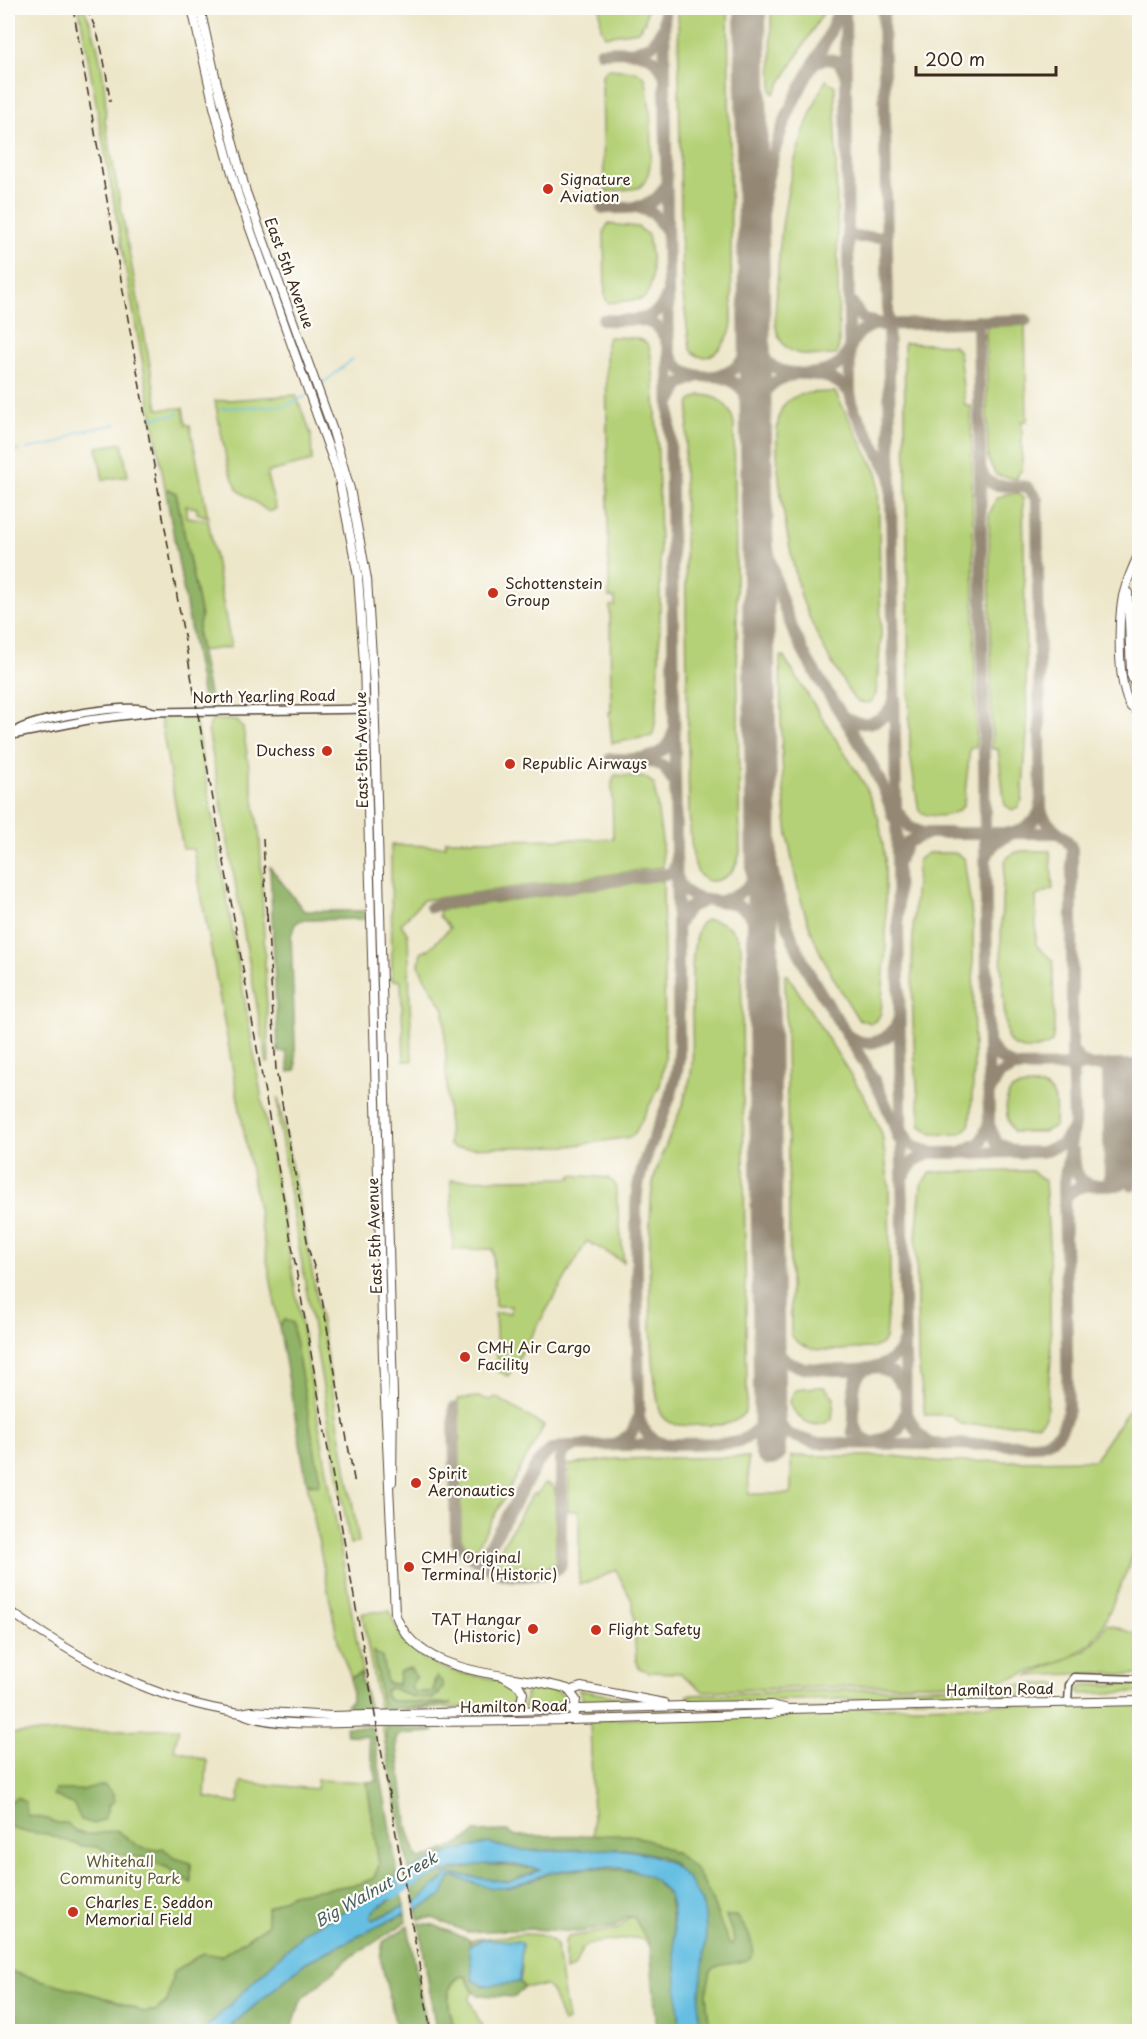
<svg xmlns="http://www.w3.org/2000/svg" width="1147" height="2039" viewBox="0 0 1147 2039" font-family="'Playpen Sans',sans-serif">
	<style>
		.green { fill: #b5d177; stroke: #787e4a; stroke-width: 1.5 }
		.forest { fill: #90b368; stroke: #666e43; stroke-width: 1.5 }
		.water { fill: #66bfe3; stroke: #507480; stroke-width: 1.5 }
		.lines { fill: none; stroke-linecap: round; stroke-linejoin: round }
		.stream { stroke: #66bfe3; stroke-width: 1.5 }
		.river { stroke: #66bfe3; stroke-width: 8 }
		.taxiway { stroke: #948874; stroke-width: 12 }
		.runway { stroke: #948874; stroke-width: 32 }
		.primary-tunnel { stroke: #c9c0a7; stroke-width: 8; stroke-dasharray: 8 4; stroke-linecap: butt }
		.tertiary-casing { stroke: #564638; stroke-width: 9 }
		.secondary-casing { stroke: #564638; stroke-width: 10 }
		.primary-casing { stroke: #564638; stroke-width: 10 }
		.tertiary { stroke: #fff; stroke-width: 6 }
		.secondary { stroke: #fff; stroke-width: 7 }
		.primary { stroke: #fff; stroke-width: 8 }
		.rail { stroke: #3b2a1e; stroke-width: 1.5; stroke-dasharray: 9 4.5; stroke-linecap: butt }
		.poi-dot { fill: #c8321e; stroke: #fdfcf7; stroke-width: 2 }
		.labels { text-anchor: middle; stroke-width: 4.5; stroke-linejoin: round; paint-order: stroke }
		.poi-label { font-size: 15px; fill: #3b2a1e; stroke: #fdfcf7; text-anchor: start }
		.street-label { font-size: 15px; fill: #3b2a1e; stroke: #fdfcf7 }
		.park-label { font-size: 15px; fill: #605c39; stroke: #fdfcf7 }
		.water-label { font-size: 16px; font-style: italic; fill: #4a5e63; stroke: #fdfcf7 }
	</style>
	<rect width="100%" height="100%" fill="#fdfcf7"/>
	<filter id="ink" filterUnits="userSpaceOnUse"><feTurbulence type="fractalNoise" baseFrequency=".0167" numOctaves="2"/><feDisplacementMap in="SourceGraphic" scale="12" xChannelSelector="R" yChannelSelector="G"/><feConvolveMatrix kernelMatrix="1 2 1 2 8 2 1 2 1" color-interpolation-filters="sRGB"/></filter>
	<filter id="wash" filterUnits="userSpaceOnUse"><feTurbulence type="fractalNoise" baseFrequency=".008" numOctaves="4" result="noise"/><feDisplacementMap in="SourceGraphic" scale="24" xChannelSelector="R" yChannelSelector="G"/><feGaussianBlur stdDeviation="1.35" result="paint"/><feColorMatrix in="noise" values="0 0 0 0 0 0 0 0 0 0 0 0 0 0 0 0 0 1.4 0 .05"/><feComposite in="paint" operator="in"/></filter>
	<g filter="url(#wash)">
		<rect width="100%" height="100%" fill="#ede6c9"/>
		<!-- green -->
		<g class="green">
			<path d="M79 8H83C98 33 108 92 105 121L158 409 183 408 186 425H190L208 517 197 513V508L186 506V517L208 520 231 647 201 651 197 628 201 617 176 493 169 489 166 493Z"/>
			<polygon points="600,8 647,8 645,22 638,31 605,36 601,28"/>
			<path d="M678 8H728L732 323C731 340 707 372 690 349L682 289Z"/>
			<polygon points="771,8 826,8 774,94 772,92"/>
			<path d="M607 69 636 71 645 78C650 99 660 178 638 188L607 192 604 185 602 75Z"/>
			<path d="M826 80 835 86 839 346 836 355C819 355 797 359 784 345 771 330 776 306 777 288 780 214 792 146 826 80Z"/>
			<path d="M608 224 638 227 648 235C651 252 657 287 643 299L608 303 605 297 604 231Z"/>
			<polygon points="1025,323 1027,421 1022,421 1022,470 1018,474 1017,479 996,475 988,459 986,329 991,324"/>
			<path d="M609 337C619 338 641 335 648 345 661 367 665 714 652 736L612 743 609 712H611L610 606H615V598L609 597 606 344Z"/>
			<path d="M904 343 954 345 959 352 965 406H971L976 748H970L964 803C959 817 931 819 919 811L910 755Z"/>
			<path d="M835 392 878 475 881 637 876 694 871 702C853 707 848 689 840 676 825 653 813 628 803 602 792 570 764 431 784 405 796 390 818 393 835 392Z"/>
			<polygon points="296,395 311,434 312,461 269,472 267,476 276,509 269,512 238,490 228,468 215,401"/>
			<path d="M700 395C718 395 730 405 734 423L740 853C737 864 733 874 721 879 688 893 692 836 689 815L684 461 690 402Z"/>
			<polygon points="122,443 128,476 103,480 97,447"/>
			<polygon points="1018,493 1023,498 1027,734 1022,800 1018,807 1012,810 1005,805 1004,799 998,749 992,749 989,515 996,499 1006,494"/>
			<polygon points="1131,618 1139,645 1139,687 1135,673"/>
			<path d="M783 656 865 785 879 820 885 859 886 946 881 1013 877 1020 871 1023 858 1019C843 994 827 970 816 943 778 853 782 752 780 657Z"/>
			<polygon points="160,716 195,717 363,1677 360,1673 351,1678 339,1646 307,1483 312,1485 284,1320 279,1326 193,849 183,849"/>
			<polygon points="213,719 237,721 243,728 260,839 269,1062 267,1063 208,729"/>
			<polygon points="615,775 646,778 654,784 662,841 663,867 423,900 401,924 408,935 412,1061 404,1061 401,981 392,980 391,845 445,846 446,840 613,839 612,783"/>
			<path d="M1050 851 1053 889 1036 896V945L1053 961 1054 1031 1052 1042C1041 1052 1012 1053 1007 1036 1000 977 999 922 1005 862 1011 846 1036 852 1050 851Z"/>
			<path d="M928 853H955L964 858 973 923 974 1071 970 1123C965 1138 945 1134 932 1134L921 1126C911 1038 909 948 918 860Z"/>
			<polygon points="659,880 663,882 665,1058 660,1085 635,1133 630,1137 570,1146 454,1148 449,1145 444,1009 423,975 419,965 421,951 428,950 450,928 439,916 440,910"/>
			<path d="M707 920C724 920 737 930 741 947L747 1399 745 1412C734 1426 721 1425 704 1425 690 1425 671 1429 662 1415 649 1394 646 1206 654 1179 664 1141 687 1106 692 1067 695 1036 685 943 702 922Z"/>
			<path d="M785 975H788L867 1101 882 1134 889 1187 890 1281 885 1339 882 1344 873 1348C849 1348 804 1359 791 1334Z"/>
			<path d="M1041 1086C1060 1091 1055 1110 1055 1126L1044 1132H1014C1006 1122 1001 1093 1016 1088 1023 1085 1033 1086 1041 1086Z"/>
			<polygon points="278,1097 312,1271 359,1542 350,1544 286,1171 279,1124"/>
			<polygon points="1032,1171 1045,1181 1049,1242 1051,1360 1046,1417 1039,1424 968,1425 961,1424 950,1415 925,1415 918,1360 916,1240 921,1185 930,1173 938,1172"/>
			<polygon points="572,1175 608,1178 615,1184 624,1262 587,1241 508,1376 498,1371 495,1313 511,1313 511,1306 495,1306 493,1249 453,1250 451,1180 572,1178"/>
			<path d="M824 1387 834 1397 832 1419C816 1432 795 1420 790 1402L794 1391 803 1388Z"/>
			<polygon points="1139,1395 1139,1509 1130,1564 1102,1628 1092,1642 1071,1657 1015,1677 989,1682 703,1691 680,1673 649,1672 639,1668 636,1659 633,1603 616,1570 590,1582 579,1584 579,1511 568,1511 569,1465 615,1459 748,1457 749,1494 791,1494 791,1456 893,1456 943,1462 1094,1460"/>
			<polygon points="478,1397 489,1400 496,1397 544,1426 477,1547 473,1549 464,1545 460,1537 458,1399"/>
			<polygon points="545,1483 552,1485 555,1491 556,1566 551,1568 502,1567 495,1558 533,1493 536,1495"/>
			<path d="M390 1611C414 1694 505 1665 519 1692V1699L509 1705 403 1710 452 1704 392 1701 387 1698 385 1692 390 1687 412 1697 439 1695 442 1683 434 1680 433 1692H414L411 1686 399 1674 398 1685 387 1682 373 1652 387 1727 385 1742 362 1613Z"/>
			<path d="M1107 1624 1139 1635V1675L1097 1673 1029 1676C1060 1656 1087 1662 1107 1624Z"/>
			<polygon points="1038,1684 1059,1684 1062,1691 1057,1695 695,1702 688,1698 688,1695"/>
			<polygon points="1139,1684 1139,1692 1081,1694 1078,1690 1083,1685"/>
			<polygon points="526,1685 557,1691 566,1698 568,1705 521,1708 526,1699"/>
			<polygon points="579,1690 639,1701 642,1704 586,1706"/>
			<polygon points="1139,1701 1139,2031 697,2031 692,1998 594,1852 590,1720 717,1716 788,1709"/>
			<polygon points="670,1709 668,1713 585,1713 586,1711"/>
			<polygon points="179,1728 174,1749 207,1761 205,1797 238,1804 241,1782 316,1789 317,1780 367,1782 379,1865 374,1878 359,1884 292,1894 267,1908 267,1925 221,1956 155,2011 143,2012 113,2000 8,1971 8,1734"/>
			<polygon points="630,1916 634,1917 650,1946 641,1939 633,1938 588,1944 582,1949 574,1968 565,1971 565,1941 568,1937 618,1929"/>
			<path d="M525 1934C538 1934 547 1935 556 1945L568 2021 563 2023 551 1991 546 1986 524 1987 520 1982 522 1967 474 1942 469 1946 470 1940Z"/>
			<path d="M461 1976 466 1977 473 1992 469 1999 484 2031H455C451 2014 440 1987 461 1976Z"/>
		</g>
		<!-- forest -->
		<g class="forest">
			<polygon points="169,489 176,493 201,617 197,634 211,704 204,704 166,493"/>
			<polygon points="270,867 304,911 365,911 366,919 301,920 295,924 291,936 296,1070 289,1072 286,1052 278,1052"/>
			<polygon points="284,1320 292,1322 320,1480 318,1485 307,1483 279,1326"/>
			<polygon points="373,1651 382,1657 387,1683 398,1685 400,1671 410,1668 416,1677 411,1686 414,1692 433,1692 437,1676 442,1682 443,1688 433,1699 412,1697 390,1687 385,1691 387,1699 392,1701 452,1704 383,1710"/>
			<polygon points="360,1673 370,1710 346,1710 346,1705 352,1700 351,1678"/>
			<polygon points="345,1727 371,1727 373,1731 398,1876 354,1906 306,1931 203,2031 34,2031 8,2022 8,1971 113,2000 143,2012 155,2011 167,2002 173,1972 203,1953 221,1956 267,1925 267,1908 292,1894 359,1884 374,1878 379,1865 367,1782 377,1781 367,1736 347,1735"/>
			<path d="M387 1727 434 1730 433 1732 400 1734 396 1739 408 1830 417 1857 421 1859C435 1854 466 1843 475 1832L507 1831 516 1836 633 1835C652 1842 680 1852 694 1868 710 1887 718 1920 729 1943L733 1944 734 1939 726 1916H737C746 1929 755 1940 752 1957 739 1967 720 1960 711 1971L706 1994 710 2031H700L698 2018 705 1919 702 1902 674 1864 661 1856 626 1849 517 1851 489 1843 450 1852 409 1870 385 1742Z"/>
			<polygon points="104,1785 113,1794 114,1801 109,1805 104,1819 94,1824 81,1820 74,1805 53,1795 55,1790 85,1790"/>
			<path d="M17 1797 25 1802 27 1815 47 1819 57 1823H67C80 1840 98 1834 116 1830 135 1841 138 1854 163 1848L175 1858 191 1863V1883L168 1868 143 1858 111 1853 97 1847 81 1846 47 1834 20 1831 8 1825V1803Z"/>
			<polygon points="482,1864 541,1869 509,1882 449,1874 415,1903 412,1887 432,1875"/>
			<polygon points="594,1868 641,1872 656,1880 669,1897 677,1961 680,2031 657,2031 650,1946 634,1917 626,1917 615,1927 577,1932 533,1929 467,1932 433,1918 418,1919 417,1910 443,1895 449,1878 455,1877 492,1888 515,1886 553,1872"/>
			<path d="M1139 1874V1976C1136 1944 1131 1906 1139 1874Z"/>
			<polygon points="401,1893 404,1906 372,1920 370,1917 374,1910"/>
			<polygon points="405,1913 407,1922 350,1957 301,2000 291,2031 229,2032 234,2023 306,1962"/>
			<path d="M419 1923 434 1925 470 1940 469 1947 483 1986 520 1982 524 1987 515 1997 479 1995 473 1992 467 1977 461 1976C440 1987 451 2014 455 2031H436Z"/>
			<polygon points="408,1926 427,2031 397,2031 380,1957 383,1942"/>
		</g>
		<!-- water -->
		<g class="water">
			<path d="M489 1843C553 1867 650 1822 691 1884 698 1895 704 1904 705 1917 709 1954 695 1992 700 2031H680L672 1905C659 1858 590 1865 553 1872 536 1875 521 1887 504 1888 488 1890 470 1881 455 1877L450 1878 443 1895 417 1910 415 1903 449 1874 509 1882 540 1870C498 1858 450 1864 412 1887L409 1870 450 1852Z"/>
			<polygon points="398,1876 401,1893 374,1910 370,1917 373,1920 404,1906 405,1913 306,1962 234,2023 229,2031 203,2031 306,1931 354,1906"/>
			<polygon points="483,1939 518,1941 522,1944 520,1982 483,1986 473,1980 469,1946"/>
		</g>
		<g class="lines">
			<!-- stream -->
			<g class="stream">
				<polyline points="322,384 353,359"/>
				<polyline points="221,408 285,406 306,396"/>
				<polyline points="152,418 179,414"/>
				<polyline points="27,449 59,443 78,432 117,424"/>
				<polyline points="8,452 19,450"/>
			</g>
			<!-- river -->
			<polyline class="river" points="393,1895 420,1878"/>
			<!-- taxiway -->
			<g class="taxiway">
				<path d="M664 8 679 1054C676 1108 637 1152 636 1206L639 1417C643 1434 654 1443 671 1445"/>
				<polyline points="845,8 850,393 854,410 890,473"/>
				<polyline points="635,51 652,45 663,28"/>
				<path d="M601 52C626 51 654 47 664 75"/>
				<polyline points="815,62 827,59 838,61 845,73"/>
				<polyline points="637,207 654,214 666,231"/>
				<path d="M602 208C627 208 655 212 666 184"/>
				<polyline points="848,237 887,237"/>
				<path d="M754 299C757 232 763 168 791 107 806 73 829 43 839 8"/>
				<polyline points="851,302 862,318 880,324"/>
				<path d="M603 320C628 320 658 325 667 295"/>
				<path d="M639 320C672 324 661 348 678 366 692 380 724 380 738 365 747 357 750 344 754 333"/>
				<path d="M755 334C770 400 817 353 850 393"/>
				<path d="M808 374C862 370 838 337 874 325L1026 320"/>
				<path d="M715 376C738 379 748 393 755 415"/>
				<polyline points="671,401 680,384 698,376"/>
				<path d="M756 417C759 395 770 379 793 375"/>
				<path d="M756 468C763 532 773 594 804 653 830 702 880 763 893 817"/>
				<path d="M980 468C987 492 1008 484 1027 487L1037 499 1041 809C1045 829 1065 831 1072 849V1049L1080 1061 1091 1066"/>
				<path d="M842 715C863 731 887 722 895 699"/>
				<path d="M610 759C635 759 665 763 673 733"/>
				<polyline points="645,759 663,766 674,782"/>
				<path d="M761 793C768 854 777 914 807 969 837 1024 881 1077 898 1138"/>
				<polyline points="898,812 909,827 923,833 1057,833"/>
				<path d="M987 856C998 828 1034 837 1041 806"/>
				<polyline points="899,859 908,842 926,834"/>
				<path d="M677 877C695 927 752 867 763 954"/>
				<path d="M723 900C753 893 759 871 762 844"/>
				<polyline points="431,907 442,903 667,874 673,871 676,863"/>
				<polyline points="678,925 688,908 706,900"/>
				<path d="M847 1035C867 1050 892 1042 899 1018"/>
				<polyline points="988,1041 998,1057 1015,1067 1140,1065"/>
				<polyline points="1108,1065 1110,1186"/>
				<polyline points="1120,1065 1121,1185"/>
				<polyline points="1131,1065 1132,1185"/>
				<polyline points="990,1091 999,1075 1015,1067"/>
				<polyline points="989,1125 997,1143 1014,1151"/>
				<polyline points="901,1130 913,1146 933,1153 1042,1152 1062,1144 1072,1130"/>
				<path d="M1074 1152C1075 1168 1075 1181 1092 1185"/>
				<polyline points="959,1153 981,1142 989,1123 978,320"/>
				<polyline points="903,1178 914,1161 931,1153"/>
				<path d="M1065 1202C1072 1180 1098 1186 1117 1185"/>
				<path d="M768 1330C773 1349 784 1363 803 1368 833 1369 892 1380 903 1343"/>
				<polyline points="876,1367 892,1373 905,1389"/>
				<path d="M454 1408 456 1540C461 1553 489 1569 502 1574 515 1578 553 1576 561 1565V1459L565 1450 575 1446"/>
				<path d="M769 1408 787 1434 815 1443 1036 1445C1057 1440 1064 1431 1068 1410L1064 1182 1074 1124 1072 1049"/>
				<polyline points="906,1412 917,1432 930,1444"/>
				<polyline points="854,1424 861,1437 874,1443 898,1430 906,1412 883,8"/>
				<path d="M852 1431C859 1411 844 1379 868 1368"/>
				<polyline points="615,1444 631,1434 639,1416"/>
				<path d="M481 1561 539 1461 551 1450 566 1446 732 1443C751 1439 763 1426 769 1408"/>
			</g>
			<!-- runway -->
			<polyline class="runway" points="750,8 770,1450"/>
		</g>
	</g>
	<g filter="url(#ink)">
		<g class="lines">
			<!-- primary-tunnel -->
			<polyline class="primary-tunnel" points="1131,707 1140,717"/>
			<defs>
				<polyline id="tertiary" points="1068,1702 1069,1685 1074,1677 1140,1679"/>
				<g id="secondary">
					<polyline points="12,735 88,720 153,712 374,709"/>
					<path d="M8 737C12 735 15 732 19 729 40 718 133 701 153 712"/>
				</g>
				<g id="primary">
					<path d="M192 8 214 107 238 195 338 474 358 576 364 663 383 1358 395 1613C417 1679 510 1671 568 1689L576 1700 573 1720"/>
					<polyline points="200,8 216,80 246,192 332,428 350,489 367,579 374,688 393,1395 392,1482"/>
					<polyline points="1128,593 1131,675 1140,697"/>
					<path d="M1131 707C1117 685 1118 622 1123 596 1127 580 1133 566 1140 552"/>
					<path d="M8 1610C79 1660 154 1701 241 1713 272 1729 346 1722 382 1722 511 1722 641 1719 770 1714L787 1710"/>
					<polyline points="503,1676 519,1686 523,1693 521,1703 511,1707"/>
					<polyline points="570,1691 581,1687 664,1703"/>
					<polyline points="241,1713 252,1711 332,1716 684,1706 771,1705 788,1709 1140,1701"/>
				</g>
			</defs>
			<!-- tertiary casing -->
			<use href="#tertiary" class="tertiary-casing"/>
			<!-- secondary casing -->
			<use href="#secondary" class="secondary-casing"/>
			<!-- primary casing -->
			<use href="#primary" class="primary-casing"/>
			<!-- tertiary -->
			<use href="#tertiary" class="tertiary"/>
			<!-- secondary -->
			<use href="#secondary" class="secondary"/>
			<!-- primary -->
			<use href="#primary" class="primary"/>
			<!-- rail -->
			<g class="rail">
				<polyline points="73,8 431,2032"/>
				<path d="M86 8C102 37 106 69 110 102"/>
				<polyline points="263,838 267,922"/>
				<polyline points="267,913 276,1070 309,1251 319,1282 355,1485"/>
			</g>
		</g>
	</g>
	<!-- markers -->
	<g class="poi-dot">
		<circle cx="548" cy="189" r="6"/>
		<circle cx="493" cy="593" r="6"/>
		<circle cx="327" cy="751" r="6"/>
		<circle cx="510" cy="764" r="6"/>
		<circle cx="465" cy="1357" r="6"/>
		<circle cx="416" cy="1483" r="6"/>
		<circle cx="409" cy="1567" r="6"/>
		<circle cx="533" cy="1629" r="6"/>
		<circle cx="596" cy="1630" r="6"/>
		<circle cx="73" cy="1912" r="6"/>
	</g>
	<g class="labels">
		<!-- poi labels -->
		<g class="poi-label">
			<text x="560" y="185">Signature<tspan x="560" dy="17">Aviation</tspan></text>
			<text x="505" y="589">Schottenstein<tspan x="505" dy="17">Group</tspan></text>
			<text x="315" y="756" text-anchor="end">Duchess</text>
			<text x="522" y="769">Republic Airways</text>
			<text x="477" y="1353">CMH Air Cargo<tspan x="477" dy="17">Facility</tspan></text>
			<text x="428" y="1479">Spirit<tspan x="428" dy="17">Aeronautics</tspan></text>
			<text x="421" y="1563">CMH Original<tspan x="421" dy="17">Terminal (Historic)</tspan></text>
			<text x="521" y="1625" text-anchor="end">TAT Hangar<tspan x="521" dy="17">(Historic)</tspan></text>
			<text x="608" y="1635">Flight Safety</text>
			<text x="85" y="1908">Charles E. Seddon<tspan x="85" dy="17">Memorial Field</tspan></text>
		</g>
		<!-- street labels -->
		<g class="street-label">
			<text transform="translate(289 273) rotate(70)" y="5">East 5th Avenue</text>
			<text transform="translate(264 697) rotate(-1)" y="5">North Yearling Road</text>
			<text transform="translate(362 750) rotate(-91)" y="5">East 5th Avenue</text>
			<text transform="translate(375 1236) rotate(-92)" y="5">East 5th Avenue</text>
			<text transform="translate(1000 1690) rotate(-1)" y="5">Hamilton Road</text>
			<text transform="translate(514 1707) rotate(-1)" y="5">Hamilton Road</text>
		</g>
		<!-- park labels -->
		<g class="park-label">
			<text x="120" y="1867">Whitehall<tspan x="120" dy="17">Community Park</tspan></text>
		</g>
		<!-- water labels -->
		<g class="water-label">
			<text transform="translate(376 1889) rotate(-29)" y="6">Big Walnut Creek</text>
		</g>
	</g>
	<!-- margin -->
	<rect width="1147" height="2039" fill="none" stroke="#fdfcf7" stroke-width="30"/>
	<!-- scale -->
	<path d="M916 66v9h140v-9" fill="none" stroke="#3b2a1e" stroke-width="3"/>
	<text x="925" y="66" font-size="18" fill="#3b2a1e" stroke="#fdfcf7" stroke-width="4.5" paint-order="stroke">200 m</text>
</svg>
